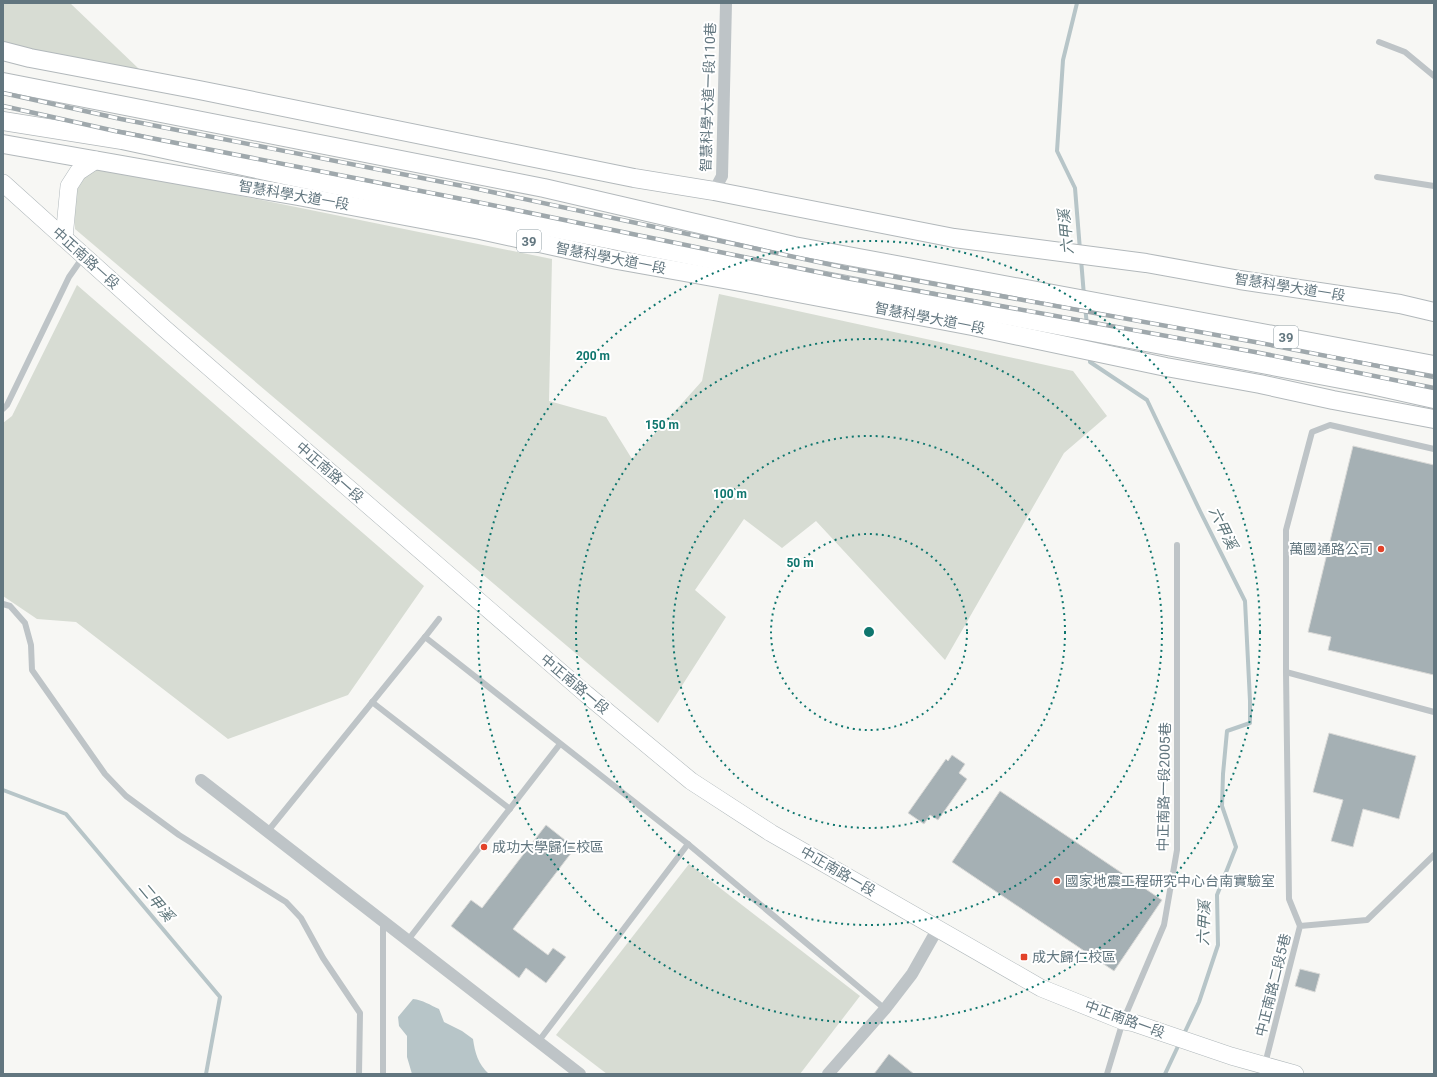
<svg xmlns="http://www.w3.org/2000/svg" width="1437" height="1077" viewBox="0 0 1437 1077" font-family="Roboto,'Noto Sans TC',sans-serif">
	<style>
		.green { fill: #d7dcd3 }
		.water { fill: #b7c5c8 }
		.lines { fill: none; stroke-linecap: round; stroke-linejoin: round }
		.stream { stroke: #b7c5c8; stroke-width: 4 }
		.building { fill: #a5b0b4; stroke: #d9d9d7 }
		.secondary-casing { stroke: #b0b8bb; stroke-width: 18 }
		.primary-casing { stroke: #b2b8bb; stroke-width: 20 }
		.lane { stroke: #bec4c7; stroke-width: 6 }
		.street { stroke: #bec4c7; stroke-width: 12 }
		.secondary { stroke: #fff; stroke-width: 17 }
		.primary { stroke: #fff; stroke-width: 18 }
		.rail-casing { stroke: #9fa8ac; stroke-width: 4.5 }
		.rail { stroke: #fff; stroke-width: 3; stroke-dasharray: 9; stroke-linecap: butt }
		.ring { fill: none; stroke: #0f766e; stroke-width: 2; stroke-dasharray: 2 4 }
		.poi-dot { fill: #e24229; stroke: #fff; stroke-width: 1.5 }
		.labels { text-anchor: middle; stroke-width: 4; stroke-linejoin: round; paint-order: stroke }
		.shield { fill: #fff; stroke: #919fa5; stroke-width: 1 }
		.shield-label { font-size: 13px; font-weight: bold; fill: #62767f }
		.street-label { font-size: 14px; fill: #62767f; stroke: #fff }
		.poi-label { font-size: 14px; fill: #62767f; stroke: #fff; text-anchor: start }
		.water-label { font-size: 15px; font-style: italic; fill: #5d757a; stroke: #fff }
		.centre { fill: #0f766e; stroke: #fff; stroke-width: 2 }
		.ring-label { font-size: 12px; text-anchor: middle; font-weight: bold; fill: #0f766e; stroke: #fff; stroke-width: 4; stroke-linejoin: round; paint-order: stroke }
	</style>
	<rect width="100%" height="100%" fill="#f7f7f4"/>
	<!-- green -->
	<g class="green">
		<polygon points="3,3 70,3 162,91 3,43"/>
		<polygon points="99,167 552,259 549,401 606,417 632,459 702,381 719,294 1073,371 1107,416 1064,453 945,660 816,521 782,548 744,519 695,590 726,617 658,723 75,229 73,188 80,179"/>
		<polygon points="77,285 424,586 348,695 228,739 76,622 37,619 3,596 3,423 12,416"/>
		<polygon points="689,864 860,996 800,1074 607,1074 556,1035"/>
	</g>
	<!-- water -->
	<path class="water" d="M413 999C423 1000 430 1005 439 1009L444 1022 462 1031 473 1039C475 1053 478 1064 489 1074H412L407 1057V1036L399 1026 398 1017Z"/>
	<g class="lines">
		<!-- stream -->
		<g class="stream">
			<polyline points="1077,3 1063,60 1057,151 1075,188 1080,250"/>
			<polyline points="1081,259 1084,296"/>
			<polyline points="1085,305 1087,326"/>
			<polyline points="1090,355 1090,362 1147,400 1200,511 1245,601 1250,701 1250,723 1227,731 1223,774 1222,806 1236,847 1217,895 1218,945 1199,1002 1183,1036"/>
			<polyline points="3,790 66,814 220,997 206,1074"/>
			<polyline points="1165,1074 1180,1042"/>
		</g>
	</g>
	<!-- building -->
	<g class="building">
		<polygon points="1353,446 1434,465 1434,675 1328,650 1331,637 1308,632"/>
		<polygon points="1329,733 1416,756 1399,819 1363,809 1353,847 1331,841 1343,800 1313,792"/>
		<polygon points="952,755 965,764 959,773 967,779 938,820 930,815 924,824 908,813 946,759 948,761"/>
		<polygon points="1000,791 1162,900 1114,971 952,862"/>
		<polygon points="546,825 575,848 513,929 548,955 553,948 566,957 546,983 526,968 519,978 451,926 471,900 482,908"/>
		<polygon points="1300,969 1320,974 1315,992 1295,986"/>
		<polygon points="889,1054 914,1074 874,1074"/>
	</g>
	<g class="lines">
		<defs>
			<g id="secondary">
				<polyline points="3,183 165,329 586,694 691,781 771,833 1041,988 1123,1021 1134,1023 1231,1056 1295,1074"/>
				<polyline points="64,238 69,186 78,172 96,160"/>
			</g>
			<g id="primary">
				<polyline points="3,51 30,58 199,90 634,178 714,191 954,238 1146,263 1240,280 1400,304 1434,312"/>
				<polyline points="3,82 544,188 794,246 1434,365"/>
				<polyline points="3,121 122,140 289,176 704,258 1367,384 1434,399"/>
				<polyline points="3,144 298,196 480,230 617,260 746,283 972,326 1166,367 1260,384 1333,400 1434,419"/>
			</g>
		</defs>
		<!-- secondary casing -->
		<use href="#secondary" class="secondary-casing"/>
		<!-- primary casing -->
		<use href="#primary" class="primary-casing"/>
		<!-- lane -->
		<g class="lane">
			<polyline points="1379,42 1405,52 1434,76"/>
			<polyline points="1377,177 1434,186"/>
			<polyline points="3,409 7,405 69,277 83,257"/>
			<polyline points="1434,449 1330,425 1312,432 1286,530 1286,672 1434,712"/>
			<polyline points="3,604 10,606 25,623 31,645 32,670 105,774 126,796 179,835 286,902 301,918 323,958 360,1013 359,1074"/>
			<polyline points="425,637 439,619"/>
			<polyline points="1286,672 1289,899 1300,926"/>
			<polyline points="372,702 510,809"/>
			<polyline points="268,831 425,637 688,844 885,1009"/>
			<polyline points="408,940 560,744"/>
			<polyline points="538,1042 688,844"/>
			<polyline points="1265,1064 1300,926 1367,920 1434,855"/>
			<polyline points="383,1074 383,921"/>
			<polyline points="1107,1074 1123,1021 1164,925 1177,850 1177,545"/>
		</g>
		<!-- street -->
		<g class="street">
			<polyline points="714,191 722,176 726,3"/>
			<polyline points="201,780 580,1074"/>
			<polyline points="828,1074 885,1009 912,974 938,928"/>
		</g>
		<!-- secondary -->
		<use href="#secondary" class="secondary"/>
		<!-- primary -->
		<use href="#primary" class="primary"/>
		<defs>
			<g id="rail">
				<polyline points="3,93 121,119 478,189 846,268 1255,342 1434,377"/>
				<polyline points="3,106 115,131 472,201 846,278 1255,352 1434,388"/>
			</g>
		</defs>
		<!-- rail casing -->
		<use href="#rail" class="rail-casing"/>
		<!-- rail -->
		<use href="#rail" class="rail"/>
	</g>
	<!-- distance rings -->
	<g class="ring">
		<circle cx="869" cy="632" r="98"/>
		<circle cx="869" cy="632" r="196"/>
		<circle cx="869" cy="632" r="293"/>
		<circle cx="869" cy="632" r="391"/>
	</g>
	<!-- markers -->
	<g class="poi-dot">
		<circle cx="1381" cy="549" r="4"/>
		<circle cx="484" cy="847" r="4"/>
		<circle cx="1057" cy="881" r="4"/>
		<rect x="1020" y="953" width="8" height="8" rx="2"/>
	</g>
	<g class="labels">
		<!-- shield labels -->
		<g class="shield">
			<rect x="517" y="230" width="24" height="22" rx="3"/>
			<rect x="1274" y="326" width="24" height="22" rx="3"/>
		</g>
		<g class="shield-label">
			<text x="529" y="246">39</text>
			<text x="1286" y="342">39</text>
		</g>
		<!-- street labels -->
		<g class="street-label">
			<text transform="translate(708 97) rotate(-88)" y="5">智慧科學大道一段110巷</text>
			<text transform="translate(294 195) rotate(10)" y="5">智慧科學大道一段</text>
			<text transform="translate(86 258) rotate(42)" y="5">中正南路一段</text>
			<text transform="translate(611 258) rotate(11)" y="5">智慧科學大道一段</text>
			<text transform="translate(1290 287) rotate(9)" y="5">智慧科學大道一段</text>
			<text transform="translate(930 318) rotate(11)" y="5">智慧科學大道一段</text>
			<text transform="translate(330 472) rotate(41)" y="5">中正南路一段</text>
			<text transform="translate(575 684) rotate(40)" y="5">中正南路一段</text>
			<text transform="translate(1164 787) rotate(-89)" y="5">中正南路一段2005巷</text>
			<text transform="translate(838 871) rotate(30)" y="5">中正南路一段</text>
			<text transform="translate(1273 985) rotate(-76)" y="5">中正南路二段5巷</text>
			<text transform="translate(1125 1019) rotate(20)" y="5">中正南路一段</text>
		</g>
		<!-- poi labels -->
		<g class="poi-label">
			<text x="1373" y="554" text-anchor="end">萬國通路公司</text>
			<text x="492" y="852">成功大學歸仁校區</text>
			<text x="1065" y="886">國家地震工程研究中心台南實驗室</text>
			<text x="1032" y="962">成大歸仁校區</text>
		</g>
		<!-- water labels -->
		<g class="water-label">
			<text transform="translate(1066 232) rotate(-95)" y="5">六甲溪</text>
			<text transform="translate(1223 528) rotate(64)" y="5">六甲溪</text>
			<text transform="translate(156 902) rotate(50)" y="5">二甲溪</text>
			<text transform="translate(1204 923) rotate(-88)" y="5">六甲溪</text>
		</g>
	</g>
	<circle cx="869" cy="632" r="6" class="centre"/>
	<g class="ring-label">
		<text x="593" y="360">200 m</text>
		<text x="662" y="429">150 m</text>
		<text x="730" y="498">100 m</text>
		<text x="800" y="567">50 m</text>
	</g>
	<!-- border -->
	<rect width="1437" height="1077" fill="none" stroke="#62767f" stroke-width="8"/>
</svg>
